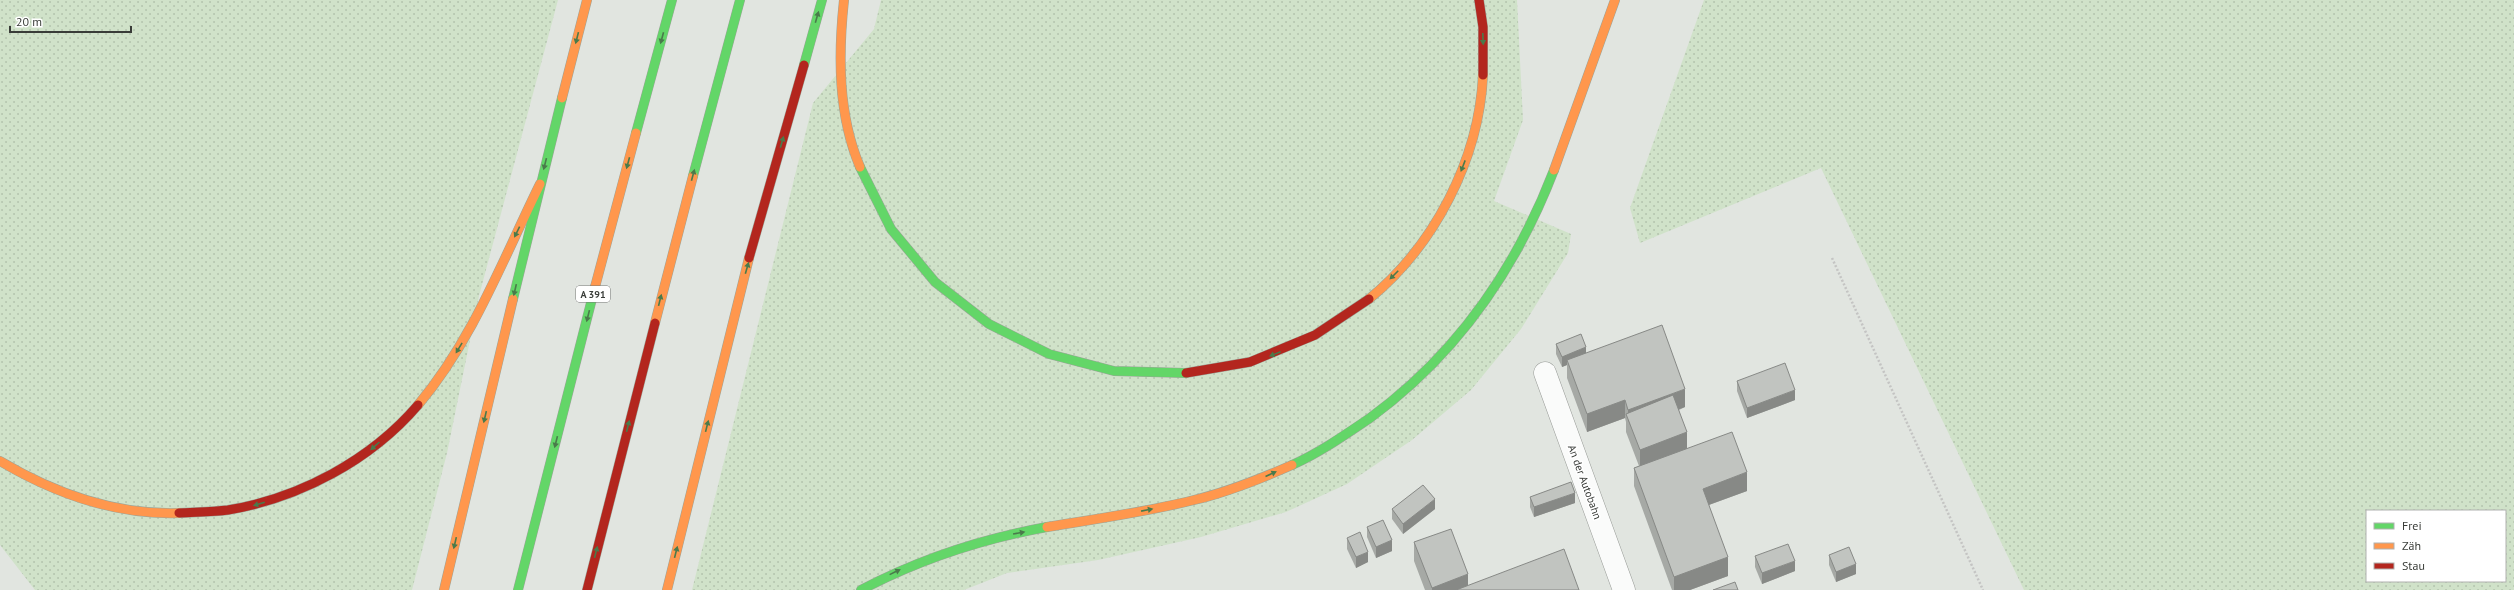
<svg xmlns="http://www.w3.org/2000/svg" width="2514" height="590" viewBox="0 0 2514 590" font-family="'PT Sans',sans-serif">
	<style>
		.green { fill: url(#green-dots); fill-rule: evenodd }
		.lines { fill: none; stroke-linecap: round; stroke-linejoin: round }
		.street-casing { stroke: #989b97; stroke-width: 23 }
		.fast-casing { stroke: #9ca499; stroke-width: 10 }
		.slow-casing { stroke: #9ca499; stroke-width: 10 }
		.jam-casing { stroke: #9ca499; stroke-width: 10 }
		.path { stroke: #c4c4c3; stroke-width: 2.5; stroke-dasharray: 2 2; stroke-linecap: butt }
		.street { stroke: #fafbfa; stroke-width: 22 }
		.fast { stroke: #63d668; stroke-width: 9 }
		.slow { stroke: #ff974d; stroke-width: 9 }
		.jam { stroke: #b3261e; stroke-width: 9 }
		.wall { fill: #a6a9a5 }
		.shaded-wall { fill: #878986 }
		.building { fill: #c1c4c0; stroke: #878986 }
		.oneway { fill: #4a7a4b }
		.labels { text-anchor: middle; stroke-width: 3; stroke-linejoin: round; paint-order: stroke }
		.shield { fill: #fff; stroke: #747674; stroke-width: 1 }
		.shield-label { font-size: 10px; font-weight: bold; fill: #393c38 }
		.street-label { font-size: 11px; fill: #393c38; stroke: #fff }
	</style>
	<defs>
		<pattern id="green-dots" width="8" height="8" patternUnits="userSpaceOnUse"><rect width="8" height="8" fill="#d0e2c9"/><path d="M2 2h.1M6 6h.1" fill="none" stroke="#b3c3ad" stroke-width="1.8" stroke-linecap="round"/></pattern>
	</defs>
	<rect width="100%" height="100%" fill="#e1e5e0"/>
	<!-- green -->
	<g class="green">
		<polygon points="0,0 558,0 479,296 447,453 412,590 35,590 0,545"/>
		<polygon points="881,0 1517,0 1523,120 1494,201 1571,234 1568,253 1521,329 1471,390 1412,440 1347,484 1286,512 1201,537 1098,560 1007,573 964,590 692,590 813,103 874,29"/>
		<path d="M1704 0H2514V590H2024L1821 168 1640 243 1630 208ZM2367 511H2505V581H2367Z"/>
	</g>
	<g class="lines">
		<defs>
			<polyline id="street" points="1545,373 1624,590"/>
			<g id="fast">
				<polyline points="804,65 822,0"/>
				<polyline points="636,133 672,0"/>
				<polyline points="860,167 891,229 935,282 989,324 1049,354 1114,371 1186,373"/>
				<polyline points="693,176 740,0"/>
				<polyline points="513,299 562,98"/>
				<path d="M1292 465C1319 453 1345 435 1370 418 1456 355 1516 269 1554 170"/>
				<polyline points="518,590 595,287"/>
				<path d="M861 590C920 559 981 539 1047 527"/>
			</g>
			<g id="slow">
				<path d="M844 0C838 56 838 115 860 167"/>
				<polyline points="562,98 587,0"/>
				<polyline points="1554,170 1615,0"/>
				<polyline points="595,287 636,133"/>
				<path d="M1369 299C1434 246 1479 160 1483 75"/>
				<polyline points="655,323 693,176"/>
				<path d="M418 405C473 340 503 259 540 184"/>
				<path d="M0 461C54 493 115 515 179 513"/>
				<path d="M1047 527C1096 519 1146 512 1194 500 1228 492 1260 479 1292 465"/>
				<polyline points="444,590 513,299"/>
				<polyline points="667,590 749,258"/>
			</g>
			<g id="jam">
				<polyline points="1479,0 1483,27 1483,75"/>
				<polyline points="749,258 804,65"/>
				<polyline points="1186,373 1250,362 1315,335 1369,299"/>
				<path d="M179 513C195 512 212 512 228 510 300 498 371 460 418 405"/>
				<polyline points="587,590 655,323"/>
			</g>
		</defs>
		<!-- street casing -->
		<use href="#street" class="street-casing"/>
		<!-- fast casing -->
		<use href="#fast" class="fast-casing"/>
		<!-- slow casing -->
		<use href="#slow" class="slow-casing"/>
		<!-- jam casing -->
		<use href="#jam" class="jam-casing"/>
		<!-- path -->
		<polyline class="path" points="1832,258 1983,590"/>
		<!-- street -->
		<use href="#street" class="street"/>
		<!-- fast -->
		<use href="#fast" class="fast"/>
		<!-- slow -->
		<use href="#slow" class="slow"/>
		<!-- jam -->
		<use href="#jam" class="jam"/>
	</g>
	<!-- wall -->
	<g class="wall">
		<polygon points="1556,344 1586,353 1685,407 1679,410 1687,448 1747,491 1709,505 1728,576 1690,590 1672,590 1634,486 1634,468 1639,466 1626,432 1626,422 1625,418 1587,432 1567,378 1567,365 1562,367 1556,354"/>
		<polygon points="1737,381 1795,400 1747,418 1737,391"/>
		<polygon points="1530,497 1575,503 1534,517 1530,507"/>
		<polygon points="1392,509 1435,509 1403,534 1392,519"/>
		<polygon points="1367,527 1392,551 1376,558 1367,537"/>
		<polygon points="1347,538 1368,562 1356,568 1347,549"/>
		<polygon points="1414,542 1468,586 1579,590 1425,590 1414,561"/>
		<polygon points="1829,555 1856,574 1836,582 1829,565"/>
		<polygon points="1755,556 1795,571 1762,584 1755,567"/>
	</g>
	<!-- shaded-wall -->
	<g class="shaded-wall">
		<polygon points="1586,347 1586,357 1567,360 1567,365 1562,367 1562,357"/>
		<polygon points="1685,389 1685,407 1631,427 1628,420 1628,410"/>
		<polygon points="1795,390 1795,400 1747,418 1747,408"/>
		<polygon points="1625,400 1625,418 1587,432 1587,414"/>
		<polygon points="1687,432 1687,450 1640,469 1640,450"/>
		<polygon points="1747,472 1747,491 1703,507 1703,489"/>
		<polygon points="1575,493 1575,503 1534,517 1534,507"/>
		<polygon points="1435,499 1435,509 1403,534 1403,524"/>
		<polygon points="1392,540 1392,551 1376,558 1376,547"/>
		<polygon points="1368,552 1368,562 1356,568 1356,557"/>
		<polygon points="1728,557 1728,576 1690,590 1674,590 1674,577"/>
		<polygon points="1795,561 1795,571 1762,584 1762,573"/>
		<polygon points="1856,564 1856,574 1836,582 1836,572"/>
		<polygon points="1468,574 1468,590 1432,590 1432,588"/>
	</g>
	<!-- building -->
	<g class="building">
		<polygon points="1662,325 1685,389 1628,410 1625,400 1587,414 1567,360"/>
		<polygon points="1581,334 1586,347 1562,357 1556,344"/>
		<polygon points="1785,363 1795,390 1747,408 1737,381"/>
		<polygon points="1673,395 1687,432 1640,450 1626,414"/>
		<polygon points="1732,432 1747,472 1703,489 1728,557 1674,577 1634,468"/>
		<polygon points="1571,482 1575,493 1534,507 1530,497"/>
		<polygon points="1423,485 1435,499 1403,524 1392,509"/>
		<polygon points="1383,520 1392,540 1376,547 1367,527"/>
		<polygon points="1451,529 1468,574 1432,588 1414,542"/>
		<polygon points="1360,532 1368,552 1356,557 1347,538"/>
		<polygon points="1788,544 1795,561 1762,573 1755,556"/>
		<polygon points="1849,547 1856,564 1836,572 1829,555"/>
		<polygon points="1564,549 1579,590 1456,590"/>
		<polygon points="1735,582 1738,590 1713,590"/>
	</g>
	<!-- one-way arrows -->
	<defs><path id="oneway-solid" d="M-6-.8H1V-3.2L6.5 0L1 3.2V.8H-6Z"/></defs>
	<g class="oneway">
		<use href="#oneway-solid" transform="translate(817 17) rotate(-74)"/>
		<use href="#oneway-solid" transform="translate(577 38) rotate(104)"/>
		<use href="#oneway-solid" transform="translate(662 38) rotate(105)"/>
		<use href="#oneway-solid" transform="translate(1483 39) rotate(88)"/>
		<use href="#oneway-solid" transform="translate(782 142) rotate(-74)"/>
		<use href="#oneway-solid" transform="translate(628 163) rotate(105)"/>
		<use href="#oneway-solid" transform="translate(545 164) rotate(104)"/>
		<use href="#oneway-solid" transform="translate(1463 166) rotate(111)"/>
		<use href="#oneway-solid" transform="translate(693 175) rotate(-75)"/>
		<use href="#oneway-solid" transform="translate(517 232) rotate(116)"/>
		<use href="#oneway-solid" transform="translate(747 268) rotate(-74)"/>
		<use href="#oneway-solid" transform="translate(1394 275) rotate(135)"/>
		<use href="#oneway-solid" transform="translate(515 290) rotate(103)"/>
		<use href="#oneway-solid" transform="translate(660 300) rotate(-76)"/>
		<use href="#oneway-solid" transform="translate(588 316) rotate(104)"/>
		<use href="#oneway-solid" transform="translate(459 348) rotate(121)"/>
		<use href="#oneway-solid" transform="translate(1275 354) rotate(158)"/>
		<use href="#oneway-solid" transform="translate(485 417) rotate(103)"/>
		<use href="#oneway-solid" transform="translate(628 426) rotate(-76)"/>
		<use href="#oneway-solid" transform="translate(707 426) rotate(-76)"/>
		<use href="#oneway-solid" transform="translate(556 442) rotate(104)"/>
		<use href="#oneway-solid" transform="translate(375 446) rotate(138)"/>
		<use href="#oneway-solid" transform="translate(1271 474) rotate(-24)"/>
		<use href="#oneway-solid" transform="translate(259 504) rotate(164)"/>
		<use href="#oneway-solid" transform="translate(1147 510) rotate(-11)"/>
		<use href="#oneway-solid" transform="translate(1019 533) rotate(-10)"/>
		<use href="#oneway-solid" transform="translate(455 543) rotate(103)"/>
		<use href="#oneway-solid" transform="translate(596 552) rotate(-76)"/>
		<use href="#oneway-solid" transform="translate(676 552) rotate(-76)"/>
		<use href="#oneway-solid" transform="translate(895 572) rotate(-26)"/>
	</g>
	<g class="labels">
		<!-- shield labels -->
		<rect class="shield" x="576" y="286" width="34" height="16" rx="3"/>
		<g class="shield-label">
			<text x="593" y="298">A 391</text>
		</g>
		<!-- street labels -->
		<g class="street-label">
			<text transform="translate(1585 482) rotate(70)" y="4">An der Autobahn</text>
		</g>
	</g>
	<!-- legend -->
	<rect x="2366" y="510" width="140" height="72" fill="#ffffff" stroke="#b0b1af"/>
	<rect x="2374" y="523" width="20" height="6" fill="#63d668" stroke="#b0b1af"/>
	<text x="2402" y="530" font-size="12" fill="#393c38">Frei</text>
	<rect x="2374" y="543" width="20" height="6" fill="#ff974d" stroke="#b0b1af"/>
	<text x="2402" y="550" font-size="12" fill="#393c38">Zäh</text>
	<rect x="2374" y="563" width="20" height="6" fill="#b3261e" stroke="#b0b1af"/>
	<text x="2402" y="570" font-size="12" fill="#393c38">Stau</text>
	<!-- scale -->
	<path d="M10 26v6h121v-6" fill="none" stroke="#393c38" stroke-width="2"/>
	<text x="16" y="26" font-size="12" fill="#393c38" stroke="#ffffff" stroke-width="3" paint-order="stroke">20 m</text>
</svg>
